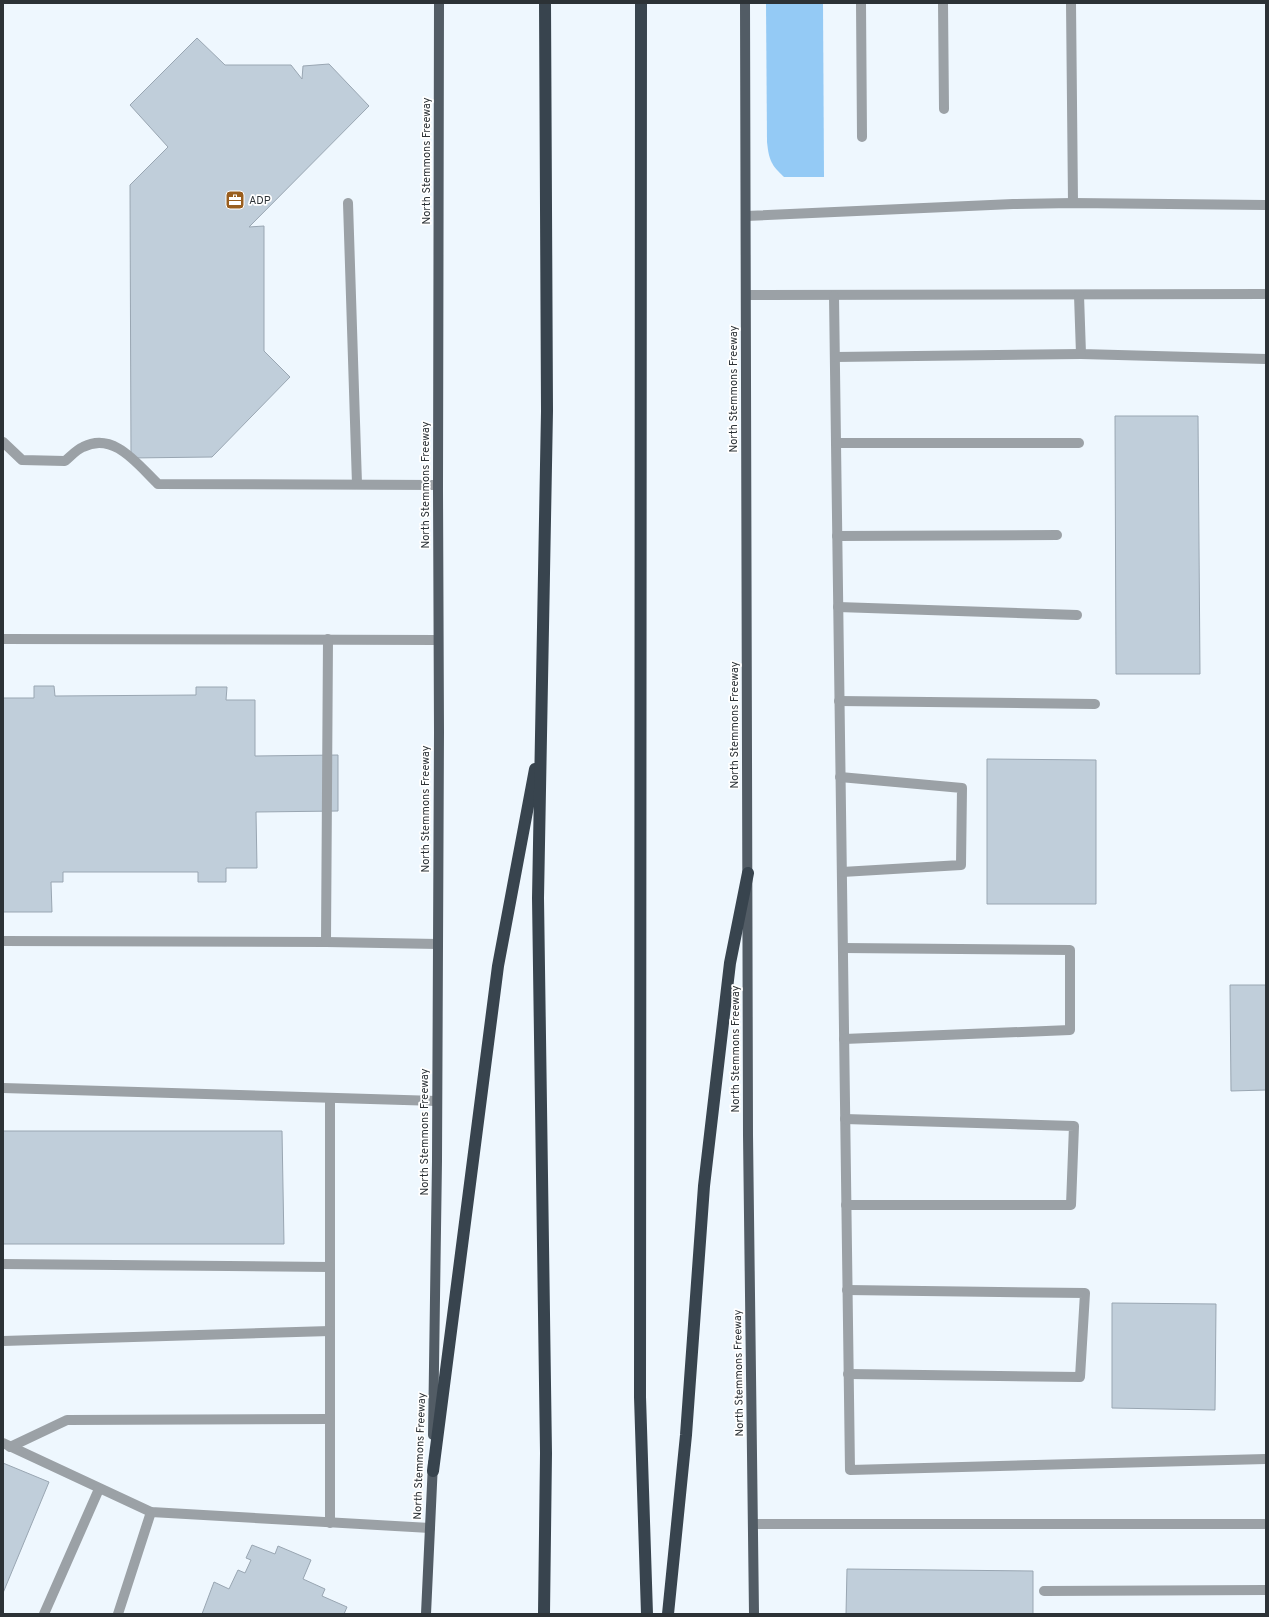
<svg xmlns="http://www.w3.org/2000/svg" width="1269" height="1617" viewBox="0 0 1269 1617" font-family="Overpass,sans-serif">
	<style>
		.green { fill: #94caf5 }
		.building { fill: #c0ceda; stroke: #99a6b2 }
		.lines { fill: none; stroke-linecap: round; stroke-linejoin: round }
		.minor { stroke: #9ba1a6; stroke-width: 10 }
		.major { stroke: #525c65; stroke-width: 10 }
		.highway { stroke: #38444e; stroke-width: 12 }
		.labels { text-anchor: middle; stroke-width: 3.5; stroke-linejoin: round; paint-order: stroke }
		.street-label { font-size: 11px; fill: #2c3236; stroke: #fff }
		.poi-label { font-size: 11px; fill: #2c3236; stroke: #fff; text-anchor: start }
	</style>
	<rect width="100%" height="100%" fill="#eef7fe"/>
	<!-- green -->
	<path class="green" d="M766 3H823L824 177H784C771 165 769 160 767 142Z"/>
	<!-- building -->
	<g class="building">
		<polygon points="197,38 225,65 291,65 302,79 303,66 329,64 369,106 249,227 264,226 264,351 290,377 212,457 131,458 130,185 168,147 130,105"/>
		<polygon points="1115,416 1198,416 1200,674 1116,674"/>
		<polygon points="34,686 54,686 55,696 196,695 196,687 227,687 226,700 255,700 255,756 338,755 338,811 256,812 257,868 226,868 226,882 198,882 198,872 63,872 63,882 51,882 52,912 3,912 3,698 34,698"/>
		<polygon points="987,759 1096,760 1096,904 987,904"/>
		<polygon points="1230,985 1266,985 1266,1090 1231,1091"/>
		<polygon points="3,1131 282,1131 284,1244 3,1244"/>
		<polygon points="1112,1303 1216,1304 1215,1410 1112,1408"/>
		<polygon points="3,1463 49,1482 3,1593"/>
		<polygon points="252,1545 275,1554 278,1546 311,1560 303,1579 325,1589 322,1596 347,1607 344,1614 202,1614 214,1582 229,1589 238,1570 245,1573 251,1560 246,1558"/>
		<polygon points="847,1569 1033,1571 1033,1614 846,1614"/>
	</g>
	<g class="lines">
		<!-- minor -->
		<g class="minor">
			<polyline points="861,3 862,137"/>
			<polyline points="943,3 944,109"/>
			<polyline points="1071,3 1073,203"/>
			<polyline points="348,203 357,484"/>
			<polyline points="746,216 1013,204 1073,203 1266,205"/>
			<polyline points="746,295 1266,294"/>
			<polyline points="1079,295 1081,354 1266,359"/>
			<polyline points="834,296 850,1470 1266,1459"/>
			<polyline points="835,357 1081,354"/>
			<path d="M3 442 22 460 65 461C71 456 76 450 83 447 114 431 138 465 158 484L438 485"/>
			<polyline points="836,443 1079,443"/>
			<polyline points="837,536 1057,535"/>
			<polyline points="838,607 1077,615"/>
			<polyline points="3,639 438,640"/>
			<polyline points="839,701 1095,704"/>
			<polyline points="840,777 962,788 961,865 842,872"/>
			<polyline points="3,941 326,942 438,944"/>
			<polyline points="326,942 328,639"/>
			<polyline points="843,948 1070,950 1070,1030 844,1039"/>
			<polyline points="3,1088 437,1101"/>
			<polyline points="330,1098 330,1523"/>
			<polyline points="845,1119 1074,1126 1071,1205 846,1205"/>
			<polyline points="3,1264 330,1267"/>
			<polyline points="847,1290 1085,1293 1080,1377 848,1374"/>
			<polyline points="3,1341 330,1331"/>
			<polyline points="3,1443 151,1512 430,1528"/>
			<polyline points="10,1447 67,1420 330,1419"/>
			<polyline points="753,1524 1266,1524"/>
			<polyline points="1044,1591 1266,1590"/>
			<polyline points="44,1614 99,1489"/>
			<polyline points="118,1614 151,1512"/>
		</g>
		<!-- major -->
		<g class="major">
			<polyline points="745,3 748,1135 754,1614"/>
			<polyline points="433,1435 437,1161 439,732 438,490 439,3"/>
			<polyline points="426,1614 433,1463"/>
		</g>
		<!-- highway -->
		<g class="highway">
			<polyline points="641,3 640,1397 647,1614"/>
			<polyline points="433,1471 498,966 535,769"/>
			<polyline points="544,1614 546,1453 538,898 547,411 545,3"/>
			<polyline points="668,1614 686,1435 704,1186 730,963 748,873"/>
		</g>
	</g>
	<!-- icons -->
	<defs>
		<symbol id="office-square" viewBox="-11 -11 22 22"><rect x="-9" y="-9" width="18" height="18" rx="4" fill="#995e1e" stroke="#fff"/><path d="M-6-3h4V-5.5h4V-3h4V5H-6ZM-1-4.5V-3h2v-1.5ZM-6 0V1H6V0Z" fill="#fff"/></symbol>
	</defs>
	<g fill-rule="evenodd">
		<use href="#office-square" x="224" y="189" width="22" height="22"/>
	</g>
	<g class="labels">
		<!-- street labels -->
		<g class="street-label">
			<text transform="translate(426 161) rotate(-90)" y="4">North Stemmons Freeway</text>
			<text transform="translate(733 389) rotate(-90)" y="4">North Stemmons Freeway</text>
			<text transform="translate(425 485) rotate(-90)" y="4">North Stemmons Freeway</text>
			<text transform="translate(734 725) rotate(-90)" y="4">North Stemmons Freeway</text>
			<text transform="translate(425 809) rotate(-90)" y="4">North Stemmons Freeway</text>
			<text transform="translate(735 1049) rotate(-90)" y="4">North Stemmons Freeway</text>
			<text transform="translate(424 1132) rotate(-90)" y="4">North Stemmons Freeway</text>
			<text transform="translate(738 1373) rotate(-91)" y="4">North Stemmons Freeway</text>
			<text transform="translate(419 1456) rotate(-88)" y="4">North Stemmons Freeway</text>
		</g>
		<!-- poi labels -->
		<g class="poi-label">
			<text x="249" y="204">ADP</text>
		</g>
	</g>
	<!-- border -->
	<rect width="1269" height="1617" fill="none" stroke="#2c3236" stroke-width="8"/>
</svg>
